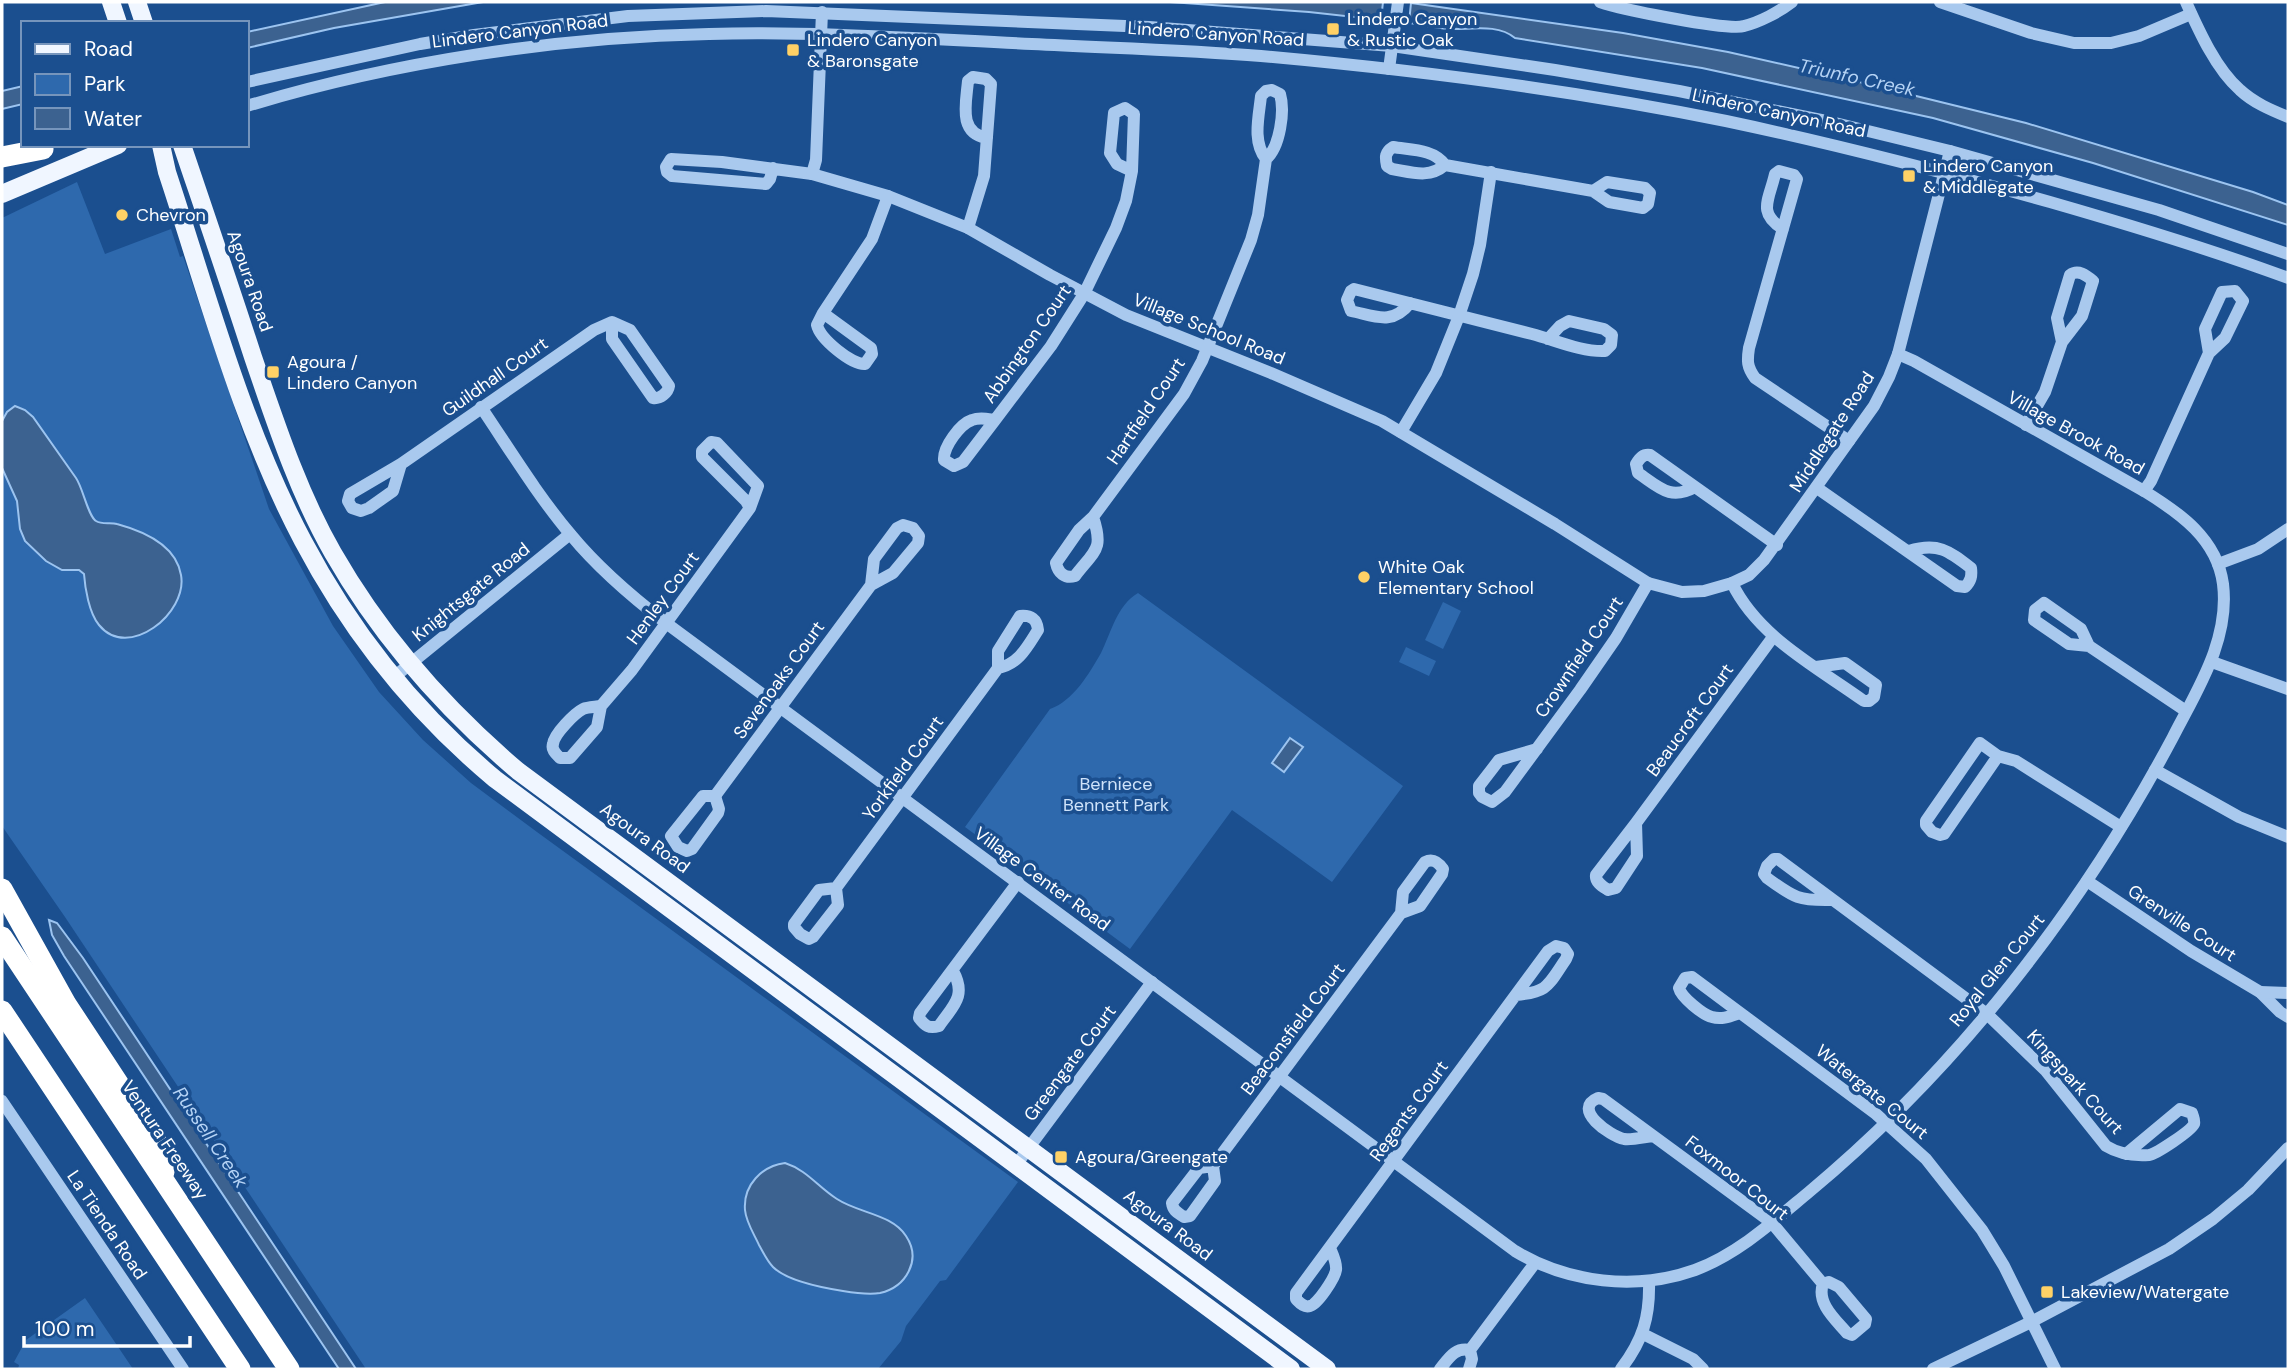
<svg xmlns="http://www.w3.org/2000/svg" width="2290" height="1371" viewBox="0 0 2290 1371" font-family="'DM Sans',sans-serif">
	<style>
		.green { fill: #2e69ad }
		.water { fill: #3c6290; stroke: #9cc4f0; stroke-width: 2 }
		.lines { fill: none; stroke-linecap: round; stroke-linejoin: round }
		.minor { stroke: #a9c9ee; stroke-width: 12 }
		.major { stroke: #f0f6ff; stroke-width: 18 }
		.highway { stroke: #fff; stroke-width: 21 }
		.poi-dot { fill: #ffd166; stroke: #1b4f8f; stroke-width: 2.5 }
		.labels { text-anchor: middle; stroke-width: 7; stroke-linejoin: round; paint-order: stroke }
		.poi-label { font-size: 18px; fill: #fff; stroke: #1b4f8f; text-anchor: start }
		.street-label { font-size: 18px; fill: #fff; stroke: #1b4f8f }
		.park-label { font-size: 18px; fill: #cfe3fa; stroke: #1b4f8f }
		.water-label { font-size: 19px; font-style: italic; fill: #b5d3f5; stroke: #1b4f8f }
	</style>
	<rect width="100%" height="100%" fill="#1b4f8f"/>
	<!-- green -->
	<g class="green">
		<polygon points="77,182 105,254 171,229 180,257 183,256 269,509 333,626 379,692 423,740 471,783 537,832 1018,1182 946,1280 940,1281 906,1326 901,1341 878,1369 366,1369 65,917 2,826 2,218"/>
		<path d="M1138 593 1403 786 1332 882 1232 810 1130 949 965 827 1050 709C1073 701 1089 674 1101 653 1111 633 1117 605 1138 593Z"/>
		<polygon points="1443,602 1461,611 1443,649 1425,640"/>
		<polygon points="1406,647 1436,661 1429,676 1399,662"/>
		<polygon points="85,1298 133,1369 18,1369 19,1365 14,1362 26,1340"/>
	</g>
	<!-- water -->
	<g class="water">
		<polygon points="385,2 483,2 334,28 247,48 247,32"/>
		<polygon points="1170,2 1383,2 1381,20 1309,12"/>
		<path d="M1411 3 1623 33 1728 52 1847 79 2026 123 2253 192 2288 205V225L2093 163 1933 118 1702 68 1515 38C1497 23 1470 30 1449 29 1435 28 1422 25 1409 23Z"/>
		<polygon points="23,86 23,104 2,109 2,91"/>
		<path d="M15 406 25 410 33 417 76 478C83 488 88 516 96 521 102 525 111 522 117 524 143 531 176 545 181 575 188 613 128 661 99 625 89 613 85 588 84 574L79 570H62L46 561 25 541 20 529 17 501 2 468V421L7 412Z"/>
		<polygon points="1290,738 1303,747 1284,772 1272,763"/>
		<polygon points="49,920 57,923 83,958 356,1369 339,1369 64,956 52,935"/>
		<path d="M785 1163C807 1170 818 1187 837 1199 858 1213 892 1214 906 1236 922 1260 906 1287 880 1293 868 1295 855 1293 843 1291 824 1288 787 1281 773 1267 767 1261 763 1252 759 1245 754 1234 746 1222 745 1210 743 1185 762 1166 785 1163Z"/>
	</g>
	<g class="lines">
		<!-- minor -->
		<g class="minor">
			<path d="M1600 2C1620 9 1728 31 1744 26 1760 22 1779 12 1792 2"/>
			<polyline points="1940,2 2031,33 2074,43 2111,43 2139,36 2191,14"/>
			<path d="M2186 2C2199 31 2216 69 2240 90 2254 103 2271 110 2288 117"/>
			<polyline points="1389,69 1398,2"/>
			<polyline points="247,82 420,44 474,35 628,16 766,11 1149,27 1392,46 1555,70 1679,91 1831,122 1950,151 2159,210 2288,254"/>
			<path d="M247 106C392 62 557 37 709 34 817 31 925 39 1032 44 1109 48 1185 50 1261 56 1417 70 1573 90 1726 121 1835 144 1943 172 2050 202 2130 225 2210 249 2288 278"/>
			<path d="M1445 165C1429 179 1411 172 1392 169L1387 166C1385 157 1385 152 1393 147 1411 150 1434 149 1445 165L1593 191 1609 202 1643 208 1648 204 1650 193 1645 188 1607 182 1593 191"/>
			<polyline points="773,168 770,179 766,184 672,176 667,172 666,167 671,159 722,162 812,174 888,196 968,228 1050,275 1126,315 1271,373 1382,421 1555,524 1648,583 1682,592 1704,591 1732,583 1749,575 1764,560 1874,406 1889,377 1898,354 1950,151"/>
			<polyline points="812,174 816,160 822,12"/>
			<path d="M968 228 984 176 991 84 986 79 973 77 968 81C966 104 958 133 987 138"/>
			<path d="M1783 229C1757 213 1769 200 1775 174L1779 171 1794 175 1797 179 1749 348C1747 361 1747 367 1755 378L1849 441"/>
			<path d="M1410 303C1392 326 1375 316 1351 311L1347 300 1351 291 1354 289C1413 304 1473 319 1532 334 1555 340 1581 352 1605 351L1611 345 1612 335 1604 329 1569 321 1560 326 1548 339"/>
			<path d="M823 313 871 348 872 354 865 364C852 365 820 339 817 325L823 313 872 239 888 196"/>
			<path d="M481 407C510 450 538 496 571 535 599 569 632 597 666 623L1515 1251C1568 1283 1636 1291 1695 1270 1738 1254 1774 1221 1809 1192 1959 1067 2082 908 2173 737 2197 690 2230 640 2223 584 2217 539 2180 513 2144 491L1914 361 1898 354"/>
			<path d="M995 420C987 419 980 417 972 420 960 424 943 447 944 460L954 466 963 462 995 420 1051 346 1084 294 1116 228 1126 201 1132 171 1134 114 1125 108 1114 113 1110 153 1117 164 1132 171"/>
			<path d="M2026 425 2045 392 2062 342 2082 316 2093 281C2086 275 2078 269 2070 275L2057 318 2062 342"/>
			<polyline points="1401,432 1436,373 1459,316 1473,274 1480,245 1491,172"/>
			<path d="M401 464 393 491 369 508 361 511 352 508 348 501 350 494 401 464 594 330 612 322 630 330 669 386C668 393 660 399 653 398L612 339V322"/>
			<path d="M1695 487C1670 501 1659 487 1638 473L1636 464C1640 458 1643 454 1650 455L1777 545"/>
			<path d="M1817 488 1957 586 1965 587C1971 581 1972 576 1971 568 1949 551 1938 542 1909 551"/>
			<polyline points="2144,491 2151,481 2209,353 2225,338 2243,301 2235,291 2222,292 2205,329 2209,353"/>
			<path d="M1093 517C1104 550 1095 550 1075 576 1065 579 1058 573 1056 563L1079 530 1093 517 1184 394 1202 361 1251 240 1258 215 1266 159C1280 147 1285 111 1280 94L1272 90 1266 91 1261 96C1259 116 1252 142 1266 159"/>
			<polyline points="2218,564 2258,549 2288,529"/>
			<path d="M1732 583C1758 637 1817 667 1864 701H1869L1874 697 1876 685 1845 663 1816 667"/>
			<polyline points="2089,646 2069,644 2034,620 2035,610 2044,603 2081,629 2089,646 2186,711"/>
			<polyline points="2212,662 2288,689"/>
			<polyline points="394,677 570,534"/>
			<path d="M601 706C596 707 588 707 583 709 575 713 554 734 553 744 551 750 556 754 560 758H570L597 727 601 706 632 670 750 508 758 486 717 443 711 442 702 451V457L746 501 750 508"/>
			<polyline points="1537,749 1499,760 1479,786 1479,793 1482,797 1492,802 1505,792 1580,690 1616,638 1648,583"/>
			<polyline points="1998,756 1944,834 1940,835 1932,832 1926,825 1926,821 1980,743 1998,756 2016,761 2121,827"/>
			<polyline points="2155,770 2239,817 2288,837"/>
			<polygon points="703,796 715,796 719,809 718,813 692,849 687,851 678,847 671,836"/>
			<polyline points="715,796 871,585 893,573 918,543 919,536 913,528 903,525 897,528 874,559 871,585"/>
			<path d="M1636 823 1637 856 1616 888 1608 890C1602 886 1595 882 1596 875L1636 823 1773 637"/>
			<polyline points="2087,881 2191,951 2260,992 2280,1012 2288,1017"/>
			<path d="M836 888 819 890 794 924V927L800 934 809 939 813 937 838 905 836 888 998 668C1019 664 1027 647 1038 630 1037 619 1031 615 1020 616L998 651V668"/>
			<path d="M1833 900C1799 901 1794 898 1767 878L1764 874 1767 866 1774 859H1778L1987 1014 2046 1071 2106 1146C2119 1154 2134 1156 2149 1155 2156 1154 2191 1131 2194 1124 2195 1120 2193 1117 2192 1113L2180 1109 2126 1154"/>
			<path d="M953 971C967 996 953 1006 939 1026 929 1029 925 1026 919 1018L920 1013 1018 882"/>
			<polyline points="2260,992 2288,993"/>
			<path d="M1740 1013C1731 1016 1722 1020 1712 1017 1703 1015 1681 997 1679 988L1685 978 1692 977 1876 1114 1926 1159 1982 1230 2004 1266 2055 1369"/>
			<polyline points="2,1101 183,1369"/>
			<path d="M1653 1136C1644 1137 1633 1140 1624 1139 1610 1136 1571 1109 1598 1098L1603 1099 1772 1223 1823 1284C1816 1303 1836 1320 1847 1333L1852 1335 1865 1324 1866 1319 1839 1287 1829 1282 1823 1284"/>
			<polyline points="1016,1165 1152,982"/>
			<path d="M1213 1166 1199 1168 1172 1203C1173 1211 1178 1213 1184 1217L1190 1216 1215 1181 1213 1166 1401 913 1420 906 1442 874 1443 869C1438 862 1433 858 1425 862L1403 892 1401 913"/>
			<path d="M1330 1248C1333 1255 1337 1263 1336 1270 1335 1278 1317 1305 1310 1306 1304 1308 1300 1303 1296 1299V1293L1548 951 1556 946 1564 948 1568 954 1566 959C1548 985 1549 992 1516 995"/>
			<polyline points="1643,1334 1693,1359 1703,1369"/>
			<path d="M1440 1369C1449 1358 1455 1347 1470 1350"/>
			<polyline points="1469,1369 1472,1359 1470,1350 1535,1263"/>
			<path d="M1621 1369C1643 1340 1650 1317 1649 1281"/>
			<polyline points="1933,1369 2031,1322 2169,1249 2213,1219 2248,1190 2288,1148"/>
		</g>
		<!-- major -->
		<g class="major">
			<polyline points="111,2 118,23"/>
			<polyline points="137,2 144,23"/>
			<path d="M161 145 167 172C208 296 242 426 303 541 351 632 417 714 495 779L1291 1369"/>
			<path d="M182 145C206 216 230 286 253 357 276 424 298 492 333 553 381 637 445 709 518 771L1327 1369"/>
			<polyline points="2,194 118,145"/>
		</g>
		<!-- highway -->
		<g class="highway">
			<polyline points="2,157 43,149"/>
			<polyline points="2,889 66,1004 162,1150 164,1172"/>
			<polyline points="2,937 289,1369"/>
			<polyline points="2,1011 240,1369"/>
		</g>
	</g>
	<!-- markers -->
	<g class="poi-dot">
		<rect x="1326" y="22" width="14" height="14" rx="3.5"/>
		<rect x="786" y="43" width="14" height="14" rx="3.5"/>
		<rect x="1902" y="169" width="14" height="14" rx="3.5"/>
		<circle cx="122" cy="215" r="7"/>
		<rect x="266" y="365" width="14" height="14" rx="3.5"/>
		<circle cx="1364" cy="577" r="7"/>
		<rect x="1054" y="1150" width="14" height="14" rx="3.5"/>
		<rect x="2040" y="1285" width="14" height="14" rx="3.5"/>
	</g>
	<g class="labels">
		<!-- poi labels -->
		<g class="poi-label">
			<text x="1347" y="25">Lindero Canyon<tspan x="1347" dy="21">&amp; Rustic Oak</tspan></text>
			<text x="807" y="46">Lindero Canyon<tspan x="807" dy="21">&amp; Baronsgate</tspan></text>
			<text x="1923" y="172">Lindero Canyon<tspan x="1923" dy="21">&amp; Middlegate</tspan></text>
			<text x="136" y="221">Chevron</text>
			<text x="287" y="368">Agoura /<tspan x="287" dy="21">Lindero Canyon</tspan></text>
			<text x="1378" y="573">White Oak<tspan x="1378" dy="21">Elementary School</tspan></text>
			<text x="1075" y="1163">Agoura/Greengate</text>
			<text x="2061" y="1298">Lakeview/Watergate</text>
		</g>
		<!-- street labels -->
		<g class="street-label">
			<text transform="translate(520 31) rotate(-7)" y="6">Lindero Canyon Road</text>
			<text transform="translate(1216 34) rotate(4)" y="6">Lindero Canyon Road</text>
			<text transform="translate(1779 113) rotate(12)" y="6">Lindero Canyon Road</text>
			<text transform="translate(250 281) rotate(71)" y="6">Agoura Road</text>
			<text transform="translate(1209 329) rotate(22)" y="6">Village School Road</text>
			<text transform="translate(1027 344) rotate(-55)" y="6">Abbington Court</text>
			<text transform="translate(495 377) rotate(-35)" y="6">Guildhall Court</text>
			<text transform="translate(1146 411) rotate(-56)" y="6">Hartfield Court</text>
			<text transform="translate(1832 432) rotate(-57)" y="6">Middlegate Road</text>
			<text transform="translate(2076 433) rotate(29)" y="6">Village Brook Road</text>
			<text transform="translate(471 592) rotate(-39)" y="6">Knightsgate Road</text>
			<text transform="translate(663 598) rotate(-54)" y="6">Henley Court</text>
			<text transform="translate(1579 657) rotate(-56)" y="6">Crownfield Court</text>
			<text transform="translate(779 680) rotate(-54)" y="6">Sevenoaks Court</text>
			<text transform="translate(1690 720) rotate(-54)" y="6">Beaucroft Court</text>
			<text transform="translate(903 768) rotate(-54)" y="6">Yorkfield Court</text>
			<text transform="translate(645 838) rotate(36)" y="6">Agoura Road</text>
			<text transform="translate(1042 879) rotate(36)" y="6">Village Center Road</text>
			<text transform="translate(2182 923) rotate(33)" y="6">Grenville Court</text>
			<text transform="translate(1997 970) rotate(-51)" y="6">Royal Glen Court</text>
			<text transform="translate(1293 1029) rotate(-53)" y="6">Beaconsfield Court</text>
			<text transform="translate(1070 1063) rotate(-53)" y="6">Greengate Court</text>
			<text transform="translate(2075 1082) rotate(48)" y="6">Kingspark Court</text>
			<text transform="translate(1872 1092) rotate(39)" y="6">Watergate Court</text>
			<text transform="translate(1409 1111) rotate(-54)" y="6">Regents Court</text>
			<text transform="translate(165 1140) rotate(56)" y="6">Ventura Freeway</text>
			<text transform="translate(1737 1178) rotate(38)" y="6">Foxmoor Court</text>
			<text transform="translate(107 1225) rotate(56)" y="6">La Tienda Road</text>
			<text transform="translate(1168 1225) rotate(37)" y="6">Agoura Road</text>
		</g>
		<!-- park labels -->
		<g class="park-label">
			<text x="1116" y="790">Berniece<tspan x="1116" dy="21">Bennett Park</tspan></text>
		</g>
		<!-- water labels -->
		<g class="water-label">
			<text transform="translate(1857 77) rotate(12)" y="7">Triunfo Creek</text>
			<text transform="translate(211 1137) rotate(56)" y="7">Russell Creek</text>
		</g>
	</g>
	<!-- border -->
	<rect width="2290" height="1371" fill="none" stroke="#ffffff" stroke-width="7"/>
	<!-- legend -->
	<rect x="21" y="21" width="228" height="126" fill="#1b4f8f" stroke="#7695bc" stroke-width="2"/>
	<rect x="35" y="44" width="35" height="10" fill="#f0f6ff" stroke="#7695bc" stroke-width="2"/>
	<text x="84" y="56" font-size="21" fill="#ffffff">Road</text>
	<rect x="35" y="74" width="35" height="21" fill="#2e69ad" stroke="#7695bc" stroke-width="2"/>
	<text x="84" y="91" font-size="21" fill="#ffffff">Park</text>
	<rect x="35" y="108" width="35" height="21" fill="#3c6290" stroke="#7695bc" stroke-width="2"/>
	<text x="84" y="126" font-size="21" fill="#ffffff">Water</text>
	<!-- scale -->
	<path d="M24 1336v10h166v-10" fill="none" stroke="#ffffff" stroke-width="3.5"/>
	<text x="35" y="1336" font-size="21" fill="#ffffff" stroke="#1b4f8f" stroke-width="5" paint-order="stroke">100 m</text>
</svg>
